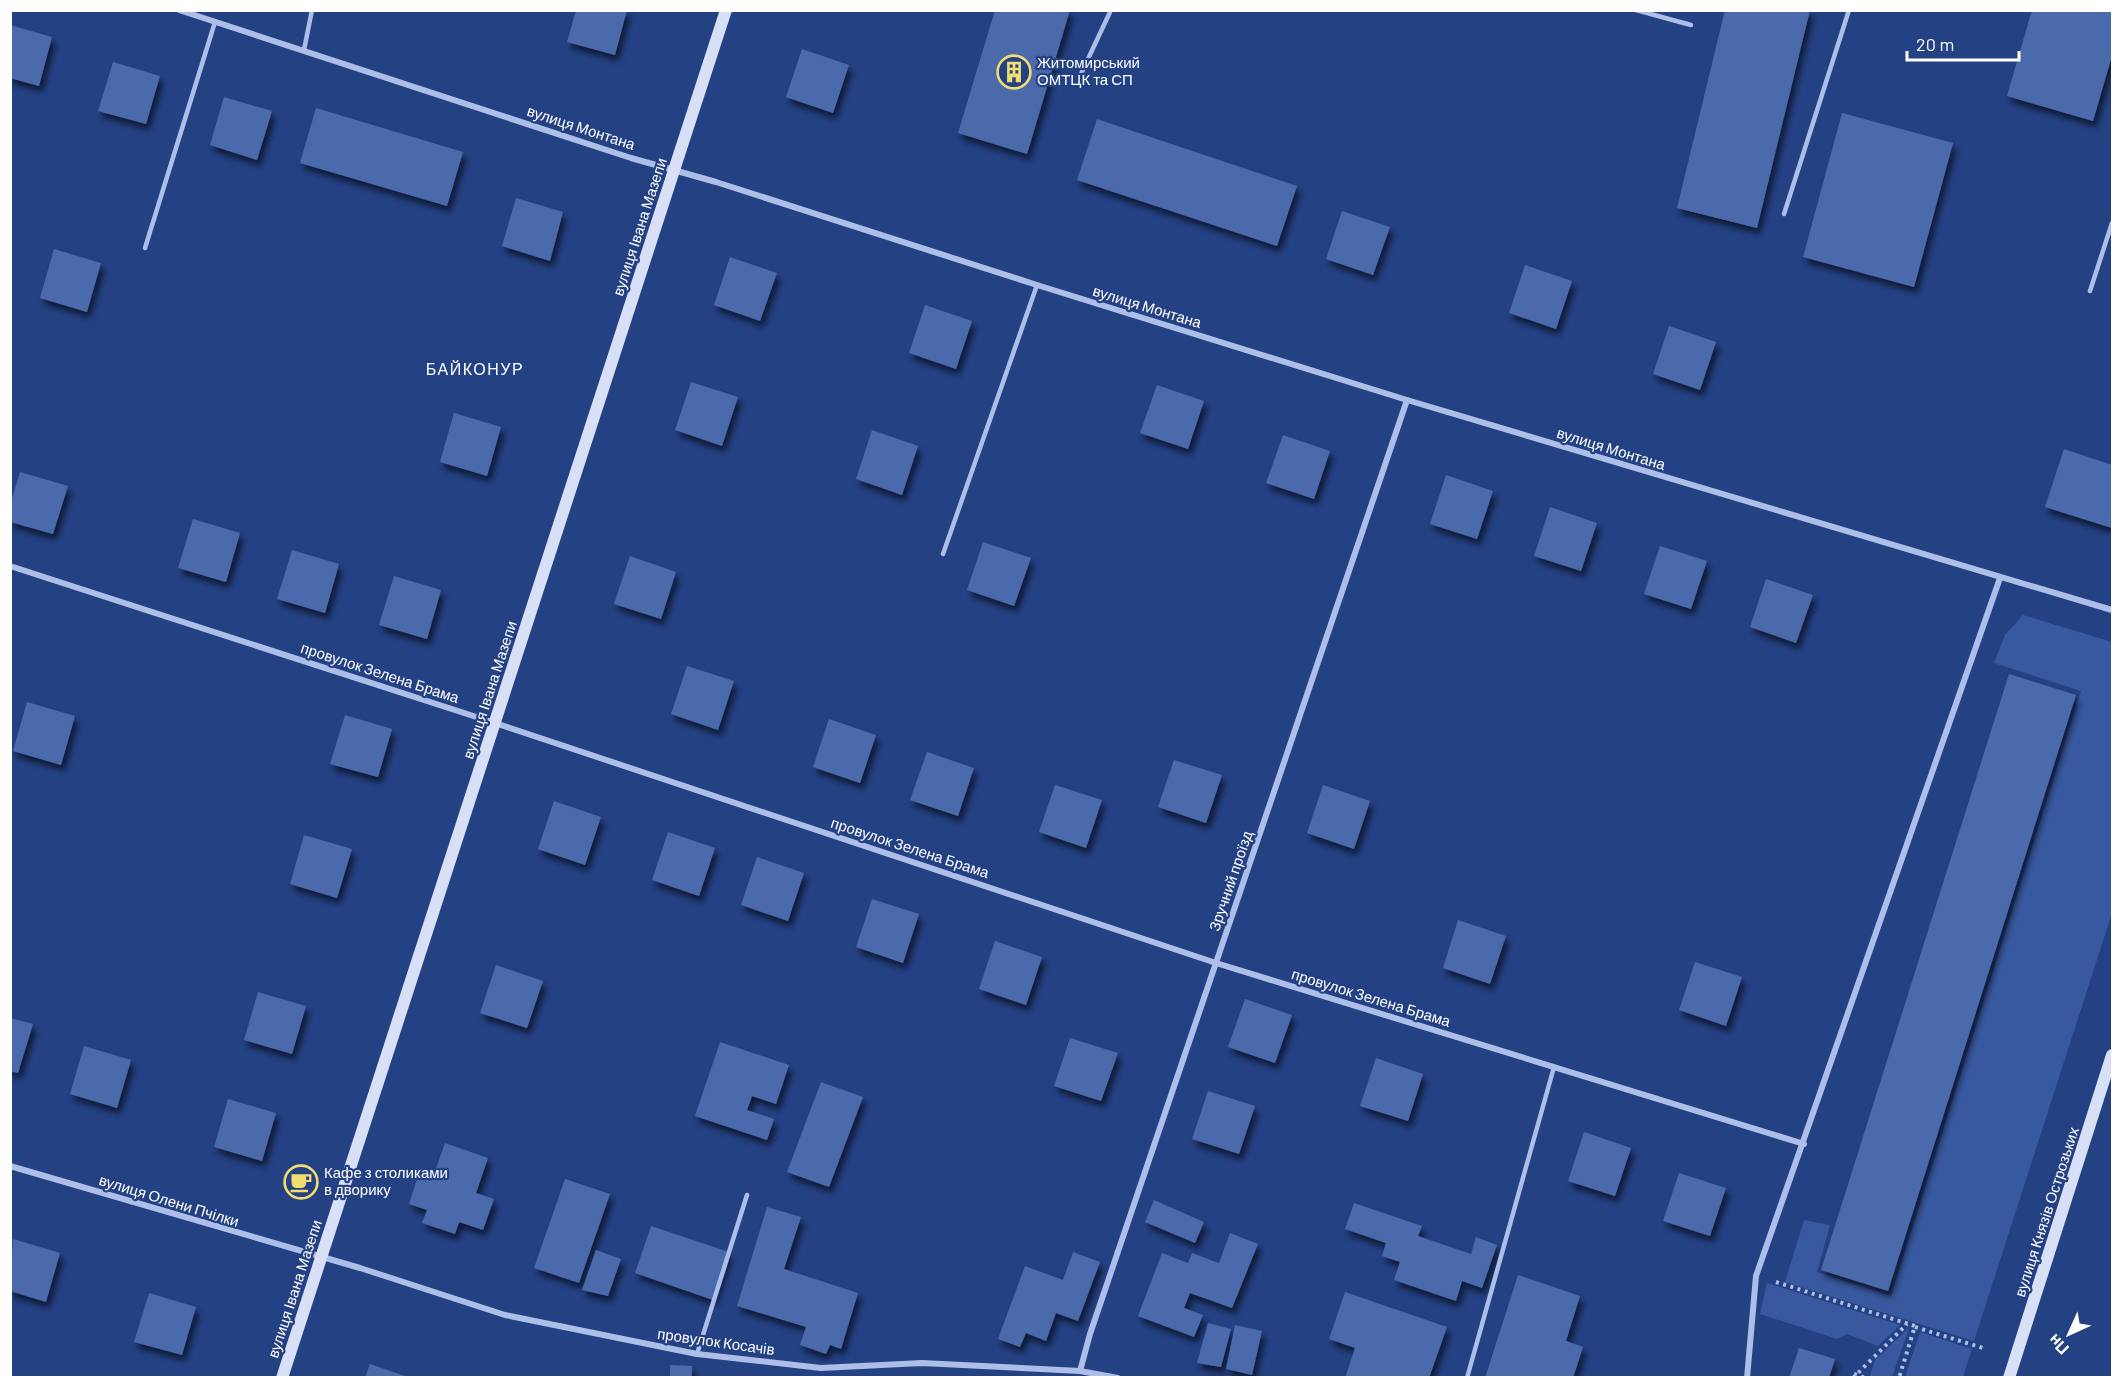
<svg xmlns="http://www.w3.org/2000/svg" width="2123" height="1388" viewBox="0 0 2123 1388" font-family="Barlow,sans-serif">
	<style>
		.green { fill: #3859a0 }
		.building { fill: #4c6aab; filter: url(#shadow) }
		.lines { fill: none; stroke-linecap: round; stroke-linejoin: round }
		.path { stroke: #adbfe8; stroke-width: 4; stroke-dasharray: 3 4.5; stroke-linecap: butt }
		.lane { stroke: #adbfe8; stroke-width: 4.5 }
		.street { stroke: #adbfe8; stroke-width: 6 }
		.secondary { stroke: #d7e0f7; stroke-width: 12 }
		.labels { text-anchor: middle; stroke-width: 4.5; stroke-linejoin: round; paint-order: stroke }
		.poi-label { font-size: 15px; fill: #fff; stroke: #244184; text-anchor: start }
		.street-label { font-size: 15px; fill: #fff; stroke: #244184 }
		.neighbourhood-label { font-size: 16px; letter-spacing: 1.5px; fill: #fff; stroke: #244184 }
	</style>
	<defs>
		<filter id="shadow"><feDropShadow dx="3.5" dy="6" stdDeviation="3" flood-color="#0009"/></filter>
	</defs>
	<rect width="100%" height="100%" fill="#244184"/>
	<!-- green -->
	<g class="green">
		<polygon points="2023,615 2112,642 2112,913 1974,1341 1785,1282 1804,1220 1830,1225 1817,1272 1891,1296 2081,691 1994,663 2005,635"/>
		<polygon points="1767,1283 1900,1325 1878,1346 1847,1334 1837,1339 1760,1314"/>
		<polygon points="1909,1328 1892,1377 1870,1376 1875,1360"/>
		<polygon points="1920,1332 1972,1349 1963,1377 1905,1377"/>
	</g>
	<!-- building -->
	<g class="building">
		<polygon points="576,10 627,10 615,55 567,42"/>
		<polygon points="995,10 1070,10 1027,154 958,133"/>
		<polygon points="1725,10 1810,10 1757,228 1677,208"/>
		<polygon points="2032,10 2112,10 2112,56 2093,121 2007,96"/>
		<polygon points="10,25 52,37 39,86 10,78"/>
		<polygon points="802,49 849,65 833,113 786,97"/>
		<polygon points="113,62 160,76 146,124 98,111"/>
		<polygon points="224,97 272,111 257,160 210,145"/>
		<polygon points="316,108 463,152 447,206 300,163"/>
		<polygon points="1842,113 1953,143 1914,287 1803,257"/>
		<polygon points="1097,119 1297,186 1277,246 1077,180"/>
		<polygon points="516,198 563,212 550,261 502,246"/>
		<polygon points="1342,211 1390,227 1373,275 1326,259"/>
		<polygon points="54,249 101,263 87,312 40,298"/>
		<polygon points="730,257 777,273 760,321 714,305"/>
		<polygon points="1525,265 1572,281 1556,329 1509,313"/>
		<polygon points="925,305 972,321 956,369 909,353"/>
		<polygon points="1669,326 1716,342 1700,390 1653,374"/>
		<polygon points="691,382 738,397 722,446 675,430"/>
		<polygon points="1157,385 1204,401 1188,449 1140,433"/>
		<polygon points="454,413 501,427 487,476 440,462"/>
		<polygon points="872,430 918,446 902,495 856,479"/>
		<polygon points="1283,435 1330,451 1314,499 1266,483"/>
		<polygon points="2064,449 2112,465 2112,528 2045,507"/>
		<polygon points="20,472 68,486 53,534 10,522 10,505"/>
		<polygon points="1446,475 1493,491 1477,539 1430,524"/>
		<polygon points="1550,507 1597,523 1581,571 1534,556"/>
		<polygon points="193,519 240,533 226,582 178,568"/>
		<polygon points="983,542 1031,558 1014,606 967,590"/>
		<polygon points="1660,546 1707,561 1691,609 1644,594"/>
		<polygon points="292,550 339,564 325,613 277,599"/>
		<polygon points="630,556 676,572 661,619 614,604"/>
		<polygon points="394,576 441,590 427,639 379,625"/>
		<polygon points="1766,579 1813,595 1796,643 1750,627"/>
		<polygon points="687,666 734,681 718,730 671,714"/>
		<polygon points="2009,674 2076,695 1888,1291 1821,1270"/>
		<polygon points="27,702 75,716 61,765 13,751"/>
		<polygon points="345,715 392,729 378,777 330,764"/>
		<polygon points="829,719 876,735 860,783 813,767"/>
		<polygon points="927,752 974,768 958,816 910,800"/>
		<polygon points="1174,760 1222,775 1206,823 1158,807"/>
		<polygon points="1055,785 1102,800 1086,848 1039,832"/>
		<polygon points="1323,785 1370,801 1354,849 1307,833"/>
		<polygon points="554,801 601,817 585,865 538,849"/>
		<polygon points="668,832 715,848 699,896 652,880"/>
		<polygon points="304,835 352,849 337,898 290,884"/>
		<polygon points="757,857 804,873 788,921 741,905"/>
		<polygon points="872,899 919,914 903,963 856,947"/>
		<polygon points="1458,920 1506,936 1490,984 1443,968"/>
		<polygon points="995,941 1042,957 1026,1005 979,989"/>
		<polygon points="1695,962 1742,977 1726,1026 1679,1010"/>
		<polygon points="496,965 543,981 527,1028 480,1013"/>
		<polygon points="258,992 306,1006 292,1054 244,1040"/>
		<polygon points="1245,999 1292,1015 1275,1063 1228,1047"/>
		<polygon points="10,1018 33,1024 18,1073 10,1071"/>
		<polygon points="1070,1038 1118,1053 1101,1101 1054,1086"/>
		<polygon points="720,1042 789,1065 776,1104 752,1096 747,1110 774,1119 767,1140 695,1116"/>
		<polygon points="84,1046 131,1060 117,1108 70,1094"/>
		<polygon points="1376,1058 1423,1074 1408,1121 1360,1106"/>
		<polygon points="821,1082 863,1097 829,1187 787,1172"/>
		<polygon points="1208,1091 1255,1106 1239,1154 1192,1139"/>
		<polygon points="228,1099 276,1113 262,1161 214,1147"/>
		<polygon points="1584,1132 1631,1148 1615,1196 1568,1181"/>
		<polygon points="445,1143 488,1158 476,1193 494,1199 483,1230 459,1222 455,1234 422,1223 427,1210 409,1204 419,1173 433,1177"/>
		<polygon points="1679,1173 1726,1188 1710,1236 1663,1221"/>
		<polygon points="565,1179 610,1194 579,1283 534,1268"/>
		<polygon points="1154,1200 1204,1222 1195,1243 1145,1222"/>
		<polygon points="1354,1203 1422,1226 1418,1236 1471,1254 1476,1237 1497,1245 1482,1288 1462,1281 1456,1301 1394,1280 1400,1262 1382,1256 1386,1243 1345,1229"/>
		<polygon points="767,1207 801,1217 784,1269 858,1293 841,1349 830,1345 826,1354 800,1345 806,1327 737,1306"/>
		<polygon points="651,1226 729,1252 713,1300 635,1273"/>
		<polygon points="1230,1233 1258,1244 1232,1308 1190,1293 1184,1308 1203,1315 1194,1337 1138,1316 1162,1253 1188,1263 1192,1253 1219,1263"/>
		<polygon points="13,1239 60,1253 46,1302 10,1291"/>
		<polygon points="596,1250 621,1259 608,1296 582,1290"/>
		<polygon points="1073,1252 1100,1262 1078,1321 1056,1313 1046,1341 1026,1333 1020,1347 998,1339 1025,1266 1063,1280"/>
		<polygon points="1518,1275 1580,1296 1566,1341 1583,1347 1573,1378 1485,1378"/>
		<polygon points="1345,1292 1447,1327 1429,1378 1345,1378 1355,1348 1329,1339"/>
		<polygon points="149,1293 196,1307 182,1355 134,1342"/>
		<polygon points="1208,1323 1231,1329 1221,1367 1197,1363"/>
		<polygon points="1235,1325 1262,1331 1252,1375 1226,1369"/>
		<polygon points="1799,1348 1835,1359 1829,1378 1789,1378"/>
		<polygon points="370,1364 408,1377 408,1378 365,1378"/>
		<polygon points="670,1365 692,1366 692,1378 670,1378"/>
	</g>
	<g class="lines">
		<!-- path -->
		<g class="path">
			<polyline points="1776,1282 1915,1326 1899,1378"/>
			<polyline points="1915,1327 1983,1348"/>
			<polyline points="1854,1374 1866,1378"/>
			<polyline points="1853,1378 1907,1324"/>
		</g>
		<!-- lane -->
		<g class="lane">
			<polyline points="1636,10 1691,25"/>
			<polyline points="304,50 312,10"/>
			<polyline points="1080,76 1111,10"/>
			<polyline points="1784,214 1849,10"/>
			<polyline points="145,248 215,22"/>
			<polyline points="2090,291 2112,223"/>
			<polyline points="943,554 1037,285"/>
			<polyline points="697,1354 747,1195"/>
			<polyline points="1467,1378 1554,1067"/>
		</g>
		<!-- street -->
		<g class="street">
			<polyline points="179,10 631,158 716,182 1037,285 1407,400 2112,610"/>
			<polyline points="10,566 495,723 1216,963 1804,1144"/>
			<polyline points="10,1166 360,1268 505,1315 697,1354 821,1368 922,1363 1080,1371 1118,1378"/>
			<polyline points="1080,1371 1090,1334 1407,400"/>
			<polyline points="1747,1378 1756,1276 2000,578"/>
		</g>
		<!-- secondary -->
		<g class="secondary">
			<polyline points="282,1378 726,10"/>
			<polyline points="2009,1378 2112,1055"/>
		</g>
	</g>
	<!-- icons -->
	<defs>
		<symbol id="building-ring" viewBox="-11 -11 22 22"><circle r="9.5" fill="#244184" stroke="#f2de70" stroke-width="1.5"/><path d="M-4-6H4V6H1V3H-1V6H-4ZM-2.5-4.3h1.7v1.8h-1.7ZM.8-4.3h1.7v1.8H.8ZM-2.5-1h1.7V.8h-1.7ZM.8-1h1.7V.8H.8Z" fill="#f2de70"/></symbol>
		<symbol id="cafe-ring" viewBox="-11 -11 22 22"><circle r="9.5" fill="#244184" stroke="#f2de70" stroke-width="1.5"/><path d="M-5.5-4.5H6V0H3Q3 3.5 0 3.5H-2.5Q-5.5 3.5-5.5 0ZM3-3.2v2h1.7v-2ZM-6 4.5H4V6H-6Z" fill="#f2de70"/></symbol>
	</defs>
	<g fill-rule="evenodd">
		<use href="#building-ring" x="995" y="53" width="38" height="38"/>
		<use href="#cafe-ring" x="282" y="1163" width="38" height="38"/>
	</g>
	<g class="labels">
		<!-- poi labels -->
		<g class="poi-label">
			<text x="1037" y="68">Житомирський<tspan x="1037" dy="17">ОМТЦК та СП</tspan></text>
			<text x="324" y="1178">Кафе з столиками<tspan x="324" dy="17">в дворику</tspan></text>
		</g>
		<!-- street labels -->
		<g class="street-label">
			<text transform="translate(581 128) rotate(18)" y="5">вулиця Монтана</text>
			<text transform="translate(640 227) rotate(-72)" y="5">вулиця Івана Мазепи</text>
			<text transform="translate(1147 307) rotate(17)" y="5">вулиця Монтана</text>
			<text transform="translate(1611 449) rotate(17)" y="5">вулиця Монтана</text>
			<text transform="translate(380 673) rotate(18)" y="5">провулок Зелена Брама</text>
			<text transform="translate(490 690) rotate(-72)" y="5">вулиця Івана Мазепи</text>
			<text transform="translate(910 848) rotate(18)" y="5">провулок Зелена Брама</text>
			<text transform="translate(1231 881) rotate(-71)" y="5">Зручний проїзд</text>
			<text transform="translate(1371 998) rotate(17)" y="5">провулок Зелена Брама</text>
			<text transform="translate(169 1201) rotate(17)" y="5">вулиця Олени Пчілки</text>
			<text transform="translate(2047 1212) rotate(-72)" y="5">вулиця Князів Острозьких</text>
			<text transform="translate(295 1289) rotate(-72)" y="5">вулиця Івана Мазепи</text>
			<text transform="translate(716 1342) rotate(8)" y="5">провулок Косачів</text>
		</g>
		<!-- neighbourhood labels -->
		<g class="neighbourhood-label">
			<text x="475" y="375">БАЙКОНУР</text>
		</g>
	</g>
	<!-- border -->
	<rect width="2123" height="1388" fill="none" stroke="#ffffff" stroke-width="24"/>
	<!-- north arrow -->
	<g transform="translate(2069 1334) rotate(225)" stroke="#244184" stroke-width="4.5" paint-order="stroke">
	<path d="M0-4.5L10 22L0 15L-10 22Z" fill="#ffffff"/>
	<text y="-9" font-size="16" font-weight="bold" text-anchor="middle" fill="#ffffff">Пн</text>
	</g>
	<!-- scale -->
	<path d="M1907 51v9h112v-9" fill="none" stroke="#ffffff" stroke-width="3"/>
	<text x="1916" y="51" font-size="18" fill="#ffffff" stroke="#244184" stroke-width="4.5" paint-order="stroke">20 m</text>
</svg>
